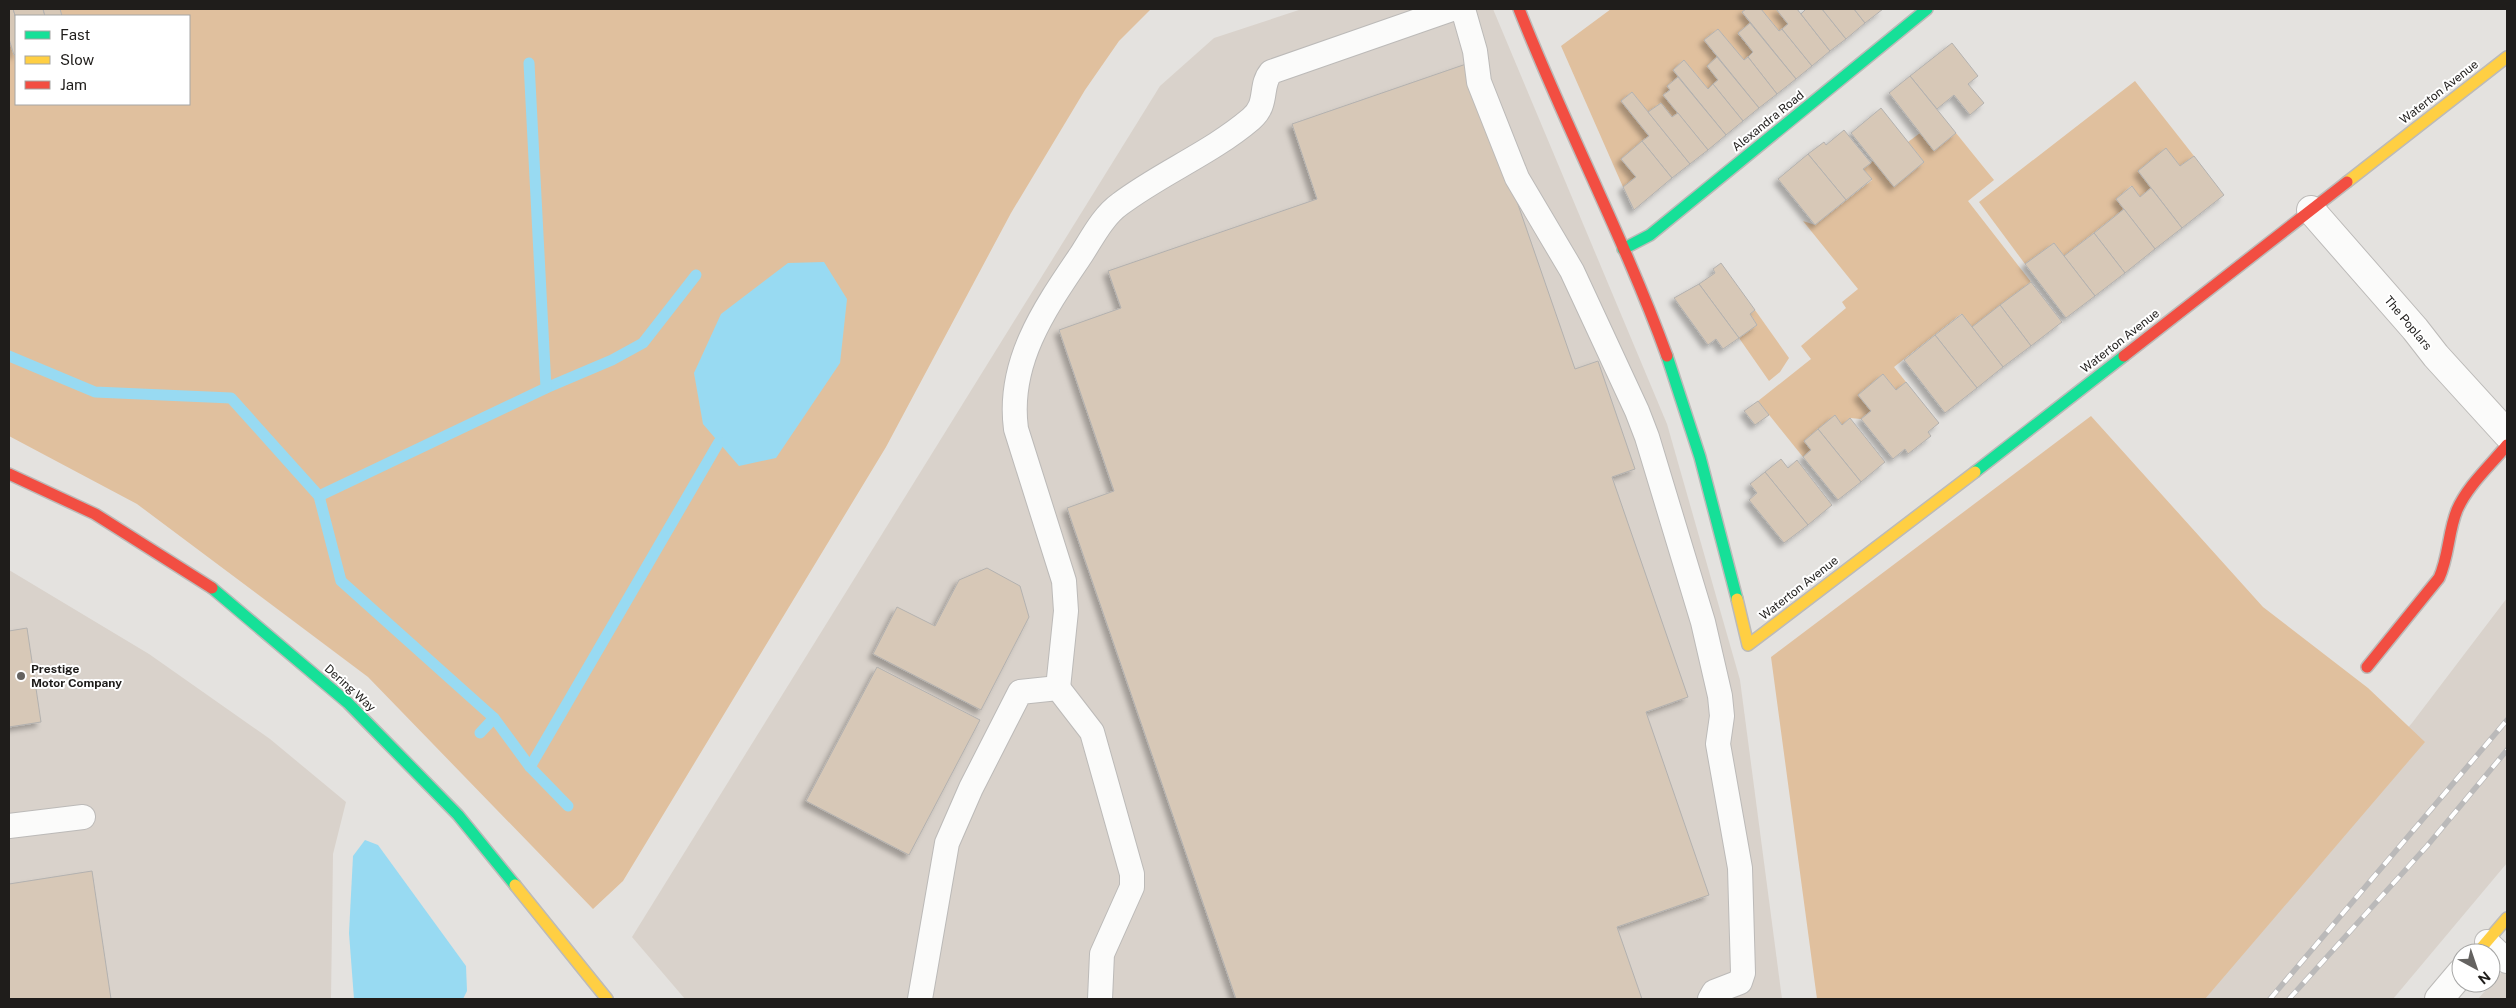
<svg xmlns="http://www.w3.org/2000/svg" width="2516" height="1008" viewBox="0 0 2516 1008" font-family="'Public Sans',sans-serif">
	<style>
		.built { fill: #d9d2cb }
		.green { fill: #e0c09e }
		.water { fill: #98daf2 }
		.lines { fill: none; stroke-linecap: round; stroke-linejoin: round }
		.stream { stroke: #98daf2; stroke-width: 11 }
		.building { fill: #d7c8b7; stroke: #b3b1af; filter: url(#shadow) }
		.lane-casing { stroke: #bcbab8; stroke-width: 26 }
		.street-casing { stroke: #bcbab8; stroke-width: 30 }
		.fast-casing { stroke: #bcbab8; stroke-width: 14 }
		.slow-casing { stroke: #bcbab8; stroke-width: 14 }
		.jam-casing { stroke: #bcbab8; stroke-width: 14 }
		.lane { stroke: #fbfbfa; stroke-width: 24 }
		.street { stroke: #fbfbfa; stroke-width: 28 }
		.fast { stroke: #16e098; stroke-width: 11 }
		.slow { stroke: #ffcf43; stroke-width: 11 }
		.jam { stroke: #f24e42; stroke-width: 11 }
		.rail-casing { stroke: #bab9b9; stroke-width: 5.5 }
		.rail { stroke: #fff; stroke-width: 4; stroke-dasharray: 11; stroke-linecap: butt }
		.poi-dot { fill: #646260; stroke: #fff; stroke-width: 2 }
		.labels { text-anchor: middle; stroke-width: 4; stroke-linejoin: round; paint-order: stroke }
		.street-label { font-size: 12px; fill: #1f1d1b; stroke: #fff }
		.poi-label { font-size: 12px; font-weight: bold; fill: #1f1d1b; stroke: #fff; text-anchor: start }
	</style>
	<defs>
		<filter id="shadow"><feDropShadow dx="-4.5" dy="4.5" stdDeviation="2.5" flood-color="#0004"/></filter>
	</defs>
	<rect width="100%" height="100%" fill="#e4e2df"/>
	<!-- built -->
	<g class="built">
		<polygon points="1302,9 1493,9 1667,424 1740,680 1782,999 685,999 632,937 1160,86 1214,38"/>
		<polygon points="9,570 149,654 270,739 346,802 333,854 331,999 9,999"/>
		<polygon points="2507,598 2507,863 2393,999 2171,999 2412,723"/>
		<polygon points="2507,966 2507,999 2478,999"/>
	</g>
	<!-- green -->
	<g class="green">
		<polygon points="60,9 1151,9 1119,41 1085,90 1011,213 886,447 623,881 593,909 368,677 137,504 9,436 9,39 14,55 16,54 16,104 189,104 189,16 62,16"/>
		<polygon points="1611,9 1746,9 1742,12 1750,23 1738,34 1753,52 1744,60 1718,29 1704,40 1717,57 1707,66 1718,80 1708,89 1684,60 1673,70 1678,77 1667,86 1670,90 1663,95 1678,113 1672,117 1661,103 1648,112 1632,92 1621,101 1649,136 1621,159 1636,177 1623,187 1561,46"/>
		<polygon points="1761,9 1776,9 1788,24 1779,31"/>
		<polygon points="2135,81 2194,156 2180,166 2166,149 2138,171 2151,188 2140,197 2131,186 2116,199 2124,209 2064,256 2054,243 2025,264 1979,202"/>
		<polygon points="1920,133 1934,151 1956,133 1994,180 1968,201 2031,282 1972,327 1961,314 1894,367 1906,382 1896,390 1883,374 1858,395 1871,411 1861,419 1850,418 1842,425 1835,416 1804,441 1811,450 1803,457 1758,401 1811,359 1801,346 1846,308 1842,302 1858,289 1803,221 1815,225 1872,180 1863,169 1873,161 1894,186 1924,162 1908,142"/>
		<polygon points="1755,310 1789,358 1780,372 1769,381 1739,338 1757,325 1750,314"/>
		<polygon points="2091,416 2263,607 2368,688 2425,742 2205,999 1817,999 1771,657"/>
	</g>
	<!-- water -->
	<g class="water">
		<polygon points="824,262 847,299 840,363 776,458 739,466 703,424 694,373 721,314 788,263"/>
		<polygon points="365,840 378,845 466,966 467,991 463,999 354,999 349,933 353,856"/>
	</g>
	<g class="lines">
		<!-- stream -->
		<g class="stream">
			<polyline points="9,356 95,392 231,398 319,496 341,581 494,718 530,767 568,806"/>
			<polyline points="546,388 612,360 643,343 696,275"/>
			<polyline points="319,496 546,388 529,63"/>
			<polyline points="480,733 494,718"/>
			<polyline points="530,767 719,442"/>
		</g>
	</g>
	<!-- building -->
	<g class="building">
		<polygon points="9,9 13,9 16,18 16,54 14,55 9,39"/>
		<polygon points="13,9 43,9 45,16 16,16 16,18"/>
		<polygon points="43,9 60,9 62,16 45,16"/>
		<polygon points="1746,9 1761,9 1779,31 1782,29 1812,66 1796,79 1742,12"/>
		<polygon points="1776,9 1797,9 1830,51 1812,66 1782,29 1788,24"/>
		<polygon points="1806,9 1822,9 1846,39 1830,51 1801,14"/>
		<polygon points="1822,9 1854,9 1865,23 1846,39"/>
		<polygon points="1854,9 1883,9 1865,23"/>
		<polygon points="1750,23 1796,79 1777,94 1748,57 1753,52 1738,33"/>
		<polygon points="1718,29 1744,60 1748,57 1777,94 1759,108 1704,40"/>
		<polygon points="1952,43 1978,76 1968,84 1984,103 1970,115 1954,95 1937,109 1910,76"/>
		<polygon points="1717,57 1759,108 1743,121 1713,84 1718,80 1707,66"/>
		<polygon points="1684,60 1708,89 1713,84 1743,121 1726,135 1673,70"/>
		<polygon points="1469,63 1575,369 1598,361 1635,469 1612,477 1688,697 1646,712 1709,895 1617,927 1642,999 1236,999 1067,508 1114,491 1059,330 1121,308 1108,271 1317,199 1292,124"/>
		<polygon points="1910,76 1956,133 1934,151 1889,93"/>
		<polygon points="1678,77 1726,135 1708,150 1663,95 1670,90 1667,86"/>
		<polygon points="1632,92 1690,164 1672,178 1642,141 1649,136 1621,101"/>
		<polygon points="1661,103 1672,117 1678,113 1708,150 1690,164 1648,112"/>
		<polygon points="1881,108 1924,162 1894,187 1851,133"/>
		<polygon points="1844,130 1871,163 1863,169 1872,179 1846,200 1808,154 1824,142 1826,145"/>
		<polygon points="1642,141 1672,178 1634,210 1623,187 1636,177 1621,159"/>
		<polygon points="2166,148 2180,166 2194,156 2224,195 2182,228 2138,171"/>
		<polygon points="1808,154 1846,200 1815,225 1778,179"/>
		<polygon points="2132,186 2140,197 2151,188 2182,228 2155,249 2116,199"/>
		<polygon points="2124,209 2155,249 2125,273 2094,233"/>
		<polygon points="2094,233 2125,273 2095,296 2064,256"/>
		<polygon points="2054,243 2095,296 2066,318 2025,264"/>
		<polygon points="1721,263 1755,310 1750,314 1757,325 1739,338 1699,284 1715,273 1713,269"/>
		<polygon points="2031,282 2062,322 2031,346 2000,305"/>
		<polygon points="1699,284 1739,338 1723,349 1716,339 1708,345 1674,298"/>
		<polygon points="2000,305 2031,346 2003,367 1972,327"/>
		<polygon points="1962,314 2003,367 1977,388 1935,335"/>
		<polygon points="1935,335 1977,388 1945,413 1904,360"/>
		<polygon points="1883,374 1896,390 1906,382 1939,423 1928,432 1931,436 1908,454 1905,449 1893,459 1861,419 1871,411 1858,395"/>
		<polygon points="1758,401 1769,415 1755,425 1744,411"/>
		<polygon points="1835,415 1842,425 1850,418 1885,462 1861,482 1818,429"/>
		<polygon points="1818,429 1861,482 1838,500 1803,457 1811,450 1804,441"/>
		<polygon points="1781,459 1788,468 1797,460 1832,505 1808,525 1765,472"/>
		<polygon points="1765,472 1808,525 1784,543 1749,500 1757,493 1750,484"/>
		<polygon points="987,568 1020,586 1029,617 981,710 873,654 897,607 935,626 959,580"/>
		<polygon points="27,628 41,722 9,727 9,631"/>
		<polygon points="877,667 980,720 909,855 806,801"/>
		<polygon points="92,871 111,999 9,999 9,884"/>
	</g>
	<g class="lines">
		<defs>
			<g id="lane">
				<polyline points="1463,9 1475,51 1479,82 1517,178 1572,271 1637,411 1647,437 1703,622 1720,696 1722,716 1718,744 1740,868 1743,973 1740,982 1714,992 1710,999"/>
				<path d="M1058 688 1066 611 1064 581 1016 429C1007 362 1045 308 1081 255 1092 238 1103 216 1120 204 1161 173 1211 153 1251 119 1269 104 1259 86 1271 72L1452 9"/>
				<polyline points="9,826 83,817"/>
				<polyline points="2487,942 2507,961"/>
				<polyline points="920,999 947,843 971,788 1020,692 1058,688 1092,732 1132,874 1132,887 1102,954 1100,999"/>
			</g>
			<g id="street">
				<polyline points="2311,210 2415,329 2436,356 2507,434"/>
				<polyline points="2439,999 2461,973"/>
			</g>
			<g id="fast">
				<polyline points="1623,249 1650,235 1927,9"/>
				<polyline points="1667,356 1700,457 1737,599"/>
				<polyline points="1975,472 2124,356"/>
				<polyline points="212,588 348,703 458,815 515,885"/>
			</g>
			<g id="slow">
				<polyline points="2347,182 2507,57"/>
				<polyline points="1737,599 1748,645 1975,472"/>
				<polyline points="515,885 607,999"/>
				<polyline points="2477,953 2507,918"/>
			</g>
			<g id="jam">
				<path d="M1519 9C1565 126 1624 238 1667 356"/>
				<polyline points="2124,356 2347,182"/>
				<polyline points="9,474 95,514 212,588"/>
				<path d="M2367 667 2439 578C2449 556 2448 532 2457 510 2468 485 2490 466 2507 445"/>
			</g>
		</defs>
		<!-- lane casing -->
		<use href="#lane" class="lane-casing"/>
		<!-- street casing -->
		<use href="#street" class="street-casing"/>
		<!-- fast casing -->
		<use href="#fast" class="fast-casing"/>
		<!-- slow casing -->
		<use href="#slow" class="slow-casing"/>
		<!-- jam casing -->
		<use href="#jam" class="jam-casing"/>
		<!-- lane -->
		<use href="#lane" class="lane"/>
		<!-- street -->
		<use href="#street" class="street"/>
		<!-- fast -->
		<use href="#fast" class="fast"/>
		<!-- slow -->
		<use href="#slow" class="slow"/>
		<!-- jam -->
		<use href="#jam" class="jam"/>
		<defs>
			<g id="rail">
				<polyline points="2270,999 2507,720"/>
				<polyline points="2289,999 2427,846 2507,750"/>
			</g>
		</defs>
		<!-- rail casing -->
		<use href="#rail" class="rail-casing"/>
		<!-- rail -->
		<use href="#rail" class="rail"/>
	</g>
	<!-- markers -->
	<circle class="poi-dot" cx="21" cy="676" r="5"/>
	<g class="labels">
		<!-- street labels -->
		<g class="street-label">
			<text transform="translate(2439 92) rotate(-38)" y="4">Waterton Avenue</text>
			<text transform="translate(1768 121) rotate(-39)" y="4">Alexandra Road</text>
			<text transform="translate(2408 323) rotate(50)" y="4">The Poplars</text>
			<text transform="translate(2120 341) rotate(-38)" y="4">Waterton Avenue</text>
			<text transform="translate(1799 588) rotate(-38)" y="4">Waterton Avenue</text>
			<text transform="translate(350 688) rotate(42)" y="4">Dering Way</text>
		</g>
		<!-- poi labels -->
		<g class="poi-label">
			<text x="31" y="673">Prestige<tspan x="31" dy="14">Motor Company</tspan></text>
		</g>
	</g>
	<!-- border -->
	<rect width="2516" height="1008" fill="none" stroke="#1f1d1b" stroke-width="20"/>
	<!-- legend -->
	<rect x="15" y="15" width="175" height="90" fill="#ffffff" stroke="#a5a5a4"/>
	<rect x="25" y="31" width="25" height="8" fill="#16e098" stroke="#a5a5a4"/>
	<text x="60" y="40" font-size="15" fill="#1f1d1b">Fast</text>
	<rect x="25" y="56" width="25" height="8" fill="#ffcf43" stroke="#a5a5a4"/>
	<text x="60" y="65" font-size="15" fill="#1f1d1b">Slow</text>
	<rect x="25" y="81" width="25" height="8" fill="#f24e42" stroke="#a5a5a4"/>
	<text x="60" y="90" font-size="15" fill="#1f1d1b">Jam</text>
	<!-- north arrow -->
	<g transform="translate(2476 968) rotate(140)"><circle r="24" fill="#ffffff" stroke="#a5a5a4"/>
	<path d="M0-4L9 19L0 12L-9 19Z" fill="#646260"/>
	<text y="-8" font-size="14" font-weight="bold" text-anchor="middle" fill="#1f1d1b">N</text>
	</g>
</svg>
